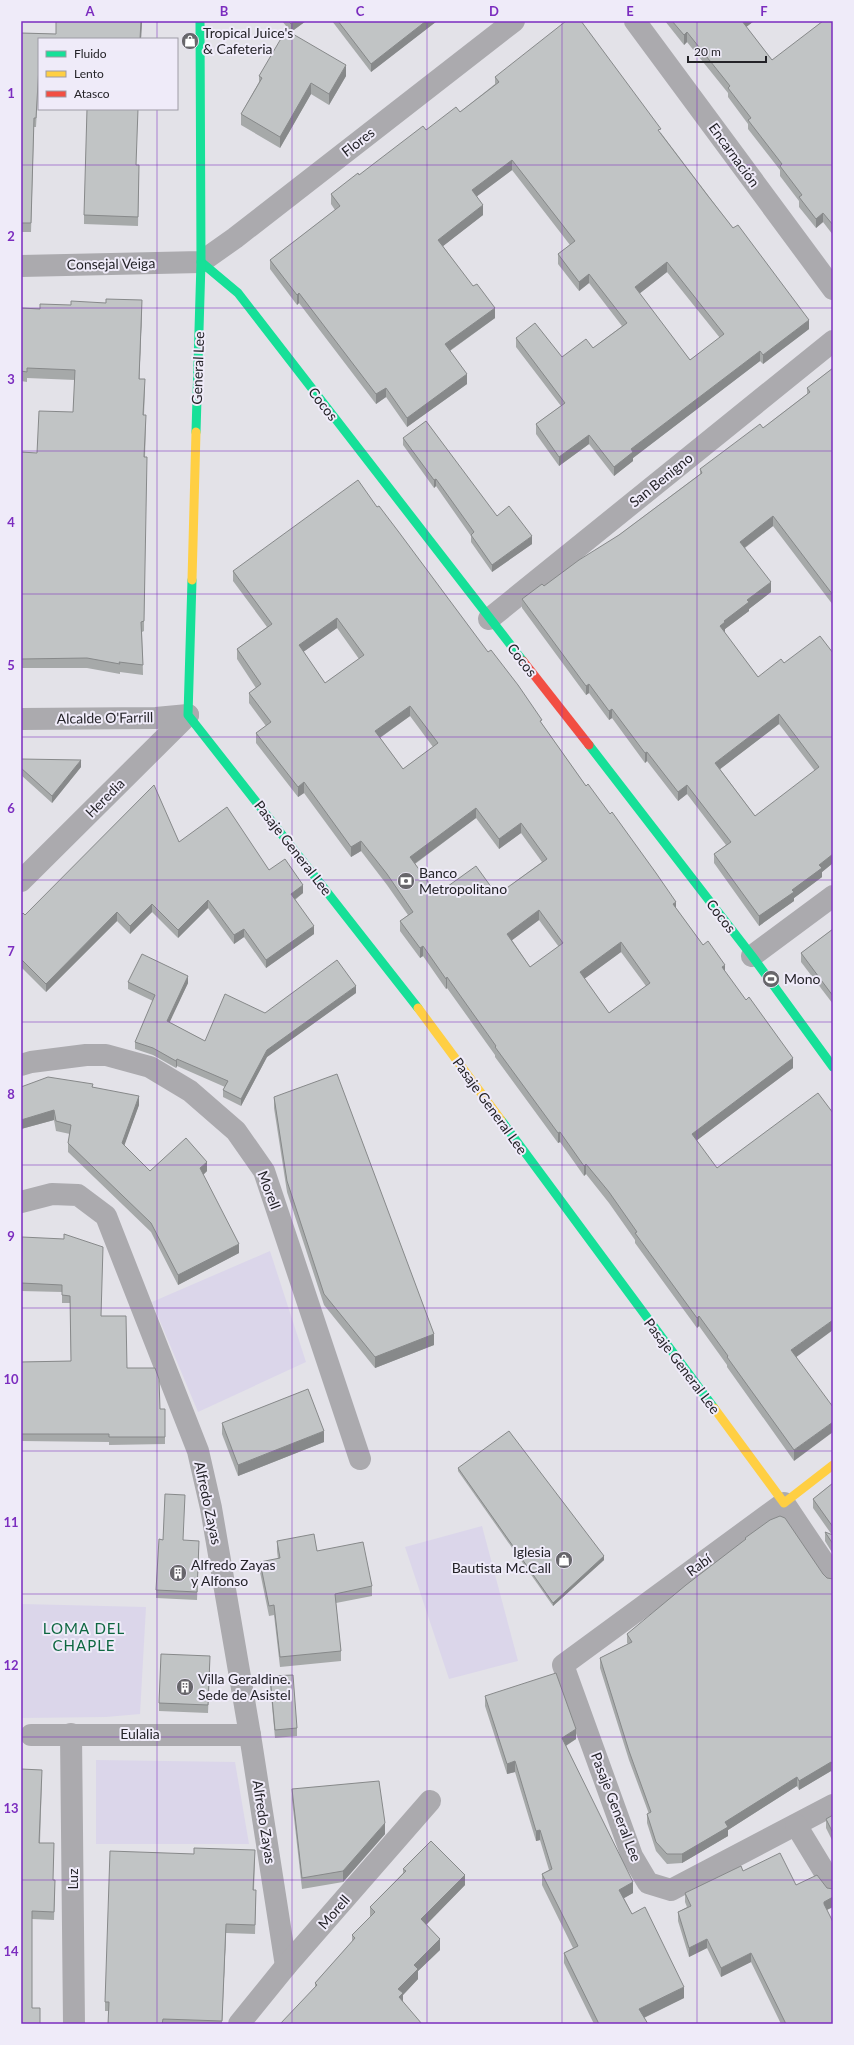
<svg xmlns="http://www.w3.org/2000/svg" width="854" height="2045" viewBox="0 0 854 2045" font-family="Lato,sans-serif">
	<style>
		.green { fill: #dbd6ea }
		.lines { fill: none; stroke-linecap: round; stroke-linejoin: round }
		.street { stroke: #abaaae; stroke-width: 22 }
		.fast { stroke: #16e098; stroke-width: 9 }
		.slow { stroke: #ffcf43; stroke-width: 9 }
		.jam { stroke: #f24e42; stroke-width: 9 }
		.wall { fill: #a6a9a9; fill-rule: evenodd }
		.shaded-wall { fill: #87898a }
		.building { fill: #c1c4c5; stroke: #87898a; fill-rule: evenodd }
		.grid { fill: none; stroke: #7b2cbf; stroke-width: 1; stroke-opacity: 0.55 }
		.labels { text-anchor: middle; stroke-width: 4; stroke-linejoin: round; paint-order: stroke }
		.poi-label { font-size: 14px; fill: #242328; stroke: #efebf9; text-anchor: start }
		.street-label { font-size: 14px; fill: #242328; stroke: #efebf9 }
		.neighbourhood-label { font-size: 15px; letter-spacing: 1px; fill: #0e6741; stroke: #efebf9 }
		.neatline { fill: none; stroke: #7b2cbf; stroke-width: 1.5 }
		.grid-label { font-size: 13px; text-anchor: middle; font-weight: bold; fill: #7b2cbf }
	</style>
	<rect width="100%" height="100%" fill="#e3e2e8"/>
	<!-- green -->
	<g class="green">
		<polygon points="270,1251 306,1362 198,1412 152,1302"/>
		<polygon points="482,1526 518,1661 449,1679 405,1547"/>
		<polygon points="21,1604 146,1607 140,1714 106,1717 21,1718"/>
		<polygon points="96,1760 235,1762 249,1844 96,1844"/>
	</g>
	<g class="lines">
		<!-- street -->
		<g class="street">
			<polyline points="635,21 833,289"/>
			<polyline points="21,266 201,262 235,238 514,21"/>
			<polyline points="489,619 833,341"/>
			<polyline points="21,719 156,718 188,715"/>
			<polyline points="21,881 188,715"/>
			<polyline points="752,956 833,896"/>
			<polyline points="21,1065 31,1062 86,1055 106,1055 150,1067 190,1091 236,1131 264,1171 360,1459"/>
			<polyline points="21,1202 52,1194 78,1195 106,1216 198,1451 211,1508 250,1735 286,1966"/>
			<polyline points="833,1576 784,1503 563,1665 632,1856 648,1883 671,1890 833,1805"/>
			<polyline points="71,1734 74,2024"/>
			<polyline points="31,1735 250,1735"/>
			<polyline points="796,1825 833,1886"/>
			<polyline points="239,2024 286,1966 430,1801"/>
		</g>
		<!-- fast -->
		<g class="fast">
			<polyline points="201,262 238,293 523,661"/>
			<polyline points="196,432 201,262 200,21"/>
			<polyline points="192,580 188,715 418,1008"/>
			<polyline points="589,745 752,956 833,1067"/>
			<polyline points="501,1120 714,1408"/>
		</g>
		<!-- slow -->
		<g class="slow">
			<polyline points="192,580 196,432"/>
			<polyline points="418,1008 501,1120"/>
			<polyline points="714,1408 784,1503 833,1465"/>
		</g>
		<!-- jam -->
		<polyline class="jam" points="523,661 589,745"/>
	</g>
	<!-- wall -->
	<g class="wall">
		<polygon points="142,21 141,39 39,39 39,75 36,127 34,127 31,232 21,232 21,33 56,34"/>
		<polygon points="282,21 306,21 291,32"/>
		<polygon points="332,21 437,21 371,72"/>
		<polygon points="665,21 754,21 746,27 772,60 833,24 833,235 823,222 816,228 799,207 799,201 780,176 780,170 748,129 748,124 728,97 728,93 687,42 684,45"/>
		<polygon points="259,76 346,76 329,105 311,94 280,148 241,125 241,114 259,82"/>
		<path d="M495 77 661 133 809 329 763 364 760 361 633 458V461L614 476 589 444 559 466 536 434V424L561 406 516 347V338L562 357 593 348 622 326 589 283 579 291 558 264V254L570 245 512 170 477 196 483 215 443 246 495 318 450 351 467 384 407 427 386 397 376 404 299 303 297 305 270 269V260L335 210 331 204V194L426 130 460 112 495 84ZM667 272 720 338 690 360 639 294Z"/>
		<polygon points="136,165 139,174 138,226 84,224 84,215"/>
		<polygon points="21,308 142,310 139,379 145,389 144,415 146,425 145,457 144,631 142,632 143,675 120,672 120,674 87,668 21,668 21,452 37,453 73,412 75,380 27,378 27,382 21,381"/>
		<path d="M833 368V605L773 526 745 548 771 592 749 609V611L725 629V632H724L758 677 784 663 833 653V863L822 872V877L794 898V901L759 926 714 863V854L726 845 687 794 678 801 647 761 645 763 612 718 609 720 589 693 586 695 522 608V599L544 586 619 535 700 474V469L763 428 807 394V388ZM779 724 815 771 755 816 720 769Z"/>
		<polygon points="403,438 497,516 532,544 492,572 471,542 471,536 436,486 434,488 403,445"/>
		<path d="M377 507 542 724 586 786 703 945 725 972 793 1068 697 1140 796 1357 794 1461 727 1367V1365L699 1326 697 1328 635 1243V1240L609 1203 586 1174 584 1176 560 1142 558 1143 495 1057V1055L447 988 446 989 423 956 420 958 400 931V921L408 915 387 885 361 851 351 857 304 793 298 797 256 743V733L266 726 249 703V693L256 688 237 659V649L267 627 233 581V571ZM337 628 359 659 325 683 303 652ZM410 716 433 747 403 769 380 738ZM476 818 499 849 521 833 542 862 497 895 437 894 415 864ZM539 920 559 947 530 967 512 940ZM621 952 646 986 609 1013 584 979Z"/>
		<polygon points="21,759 81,767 52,803 21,775"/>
		<polygon points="179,842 269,870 303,893 295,900 314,934 266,968 244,937 234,944 208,908 178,938 152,912 130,934 117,921 46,992 21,967 21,915 25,915"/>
		<polygon points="833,929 833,1004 801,962 801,953"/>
		<polygon points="128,982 188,983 169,1022 205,1041 265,1013 356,993 267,1057 241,1106 223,1097 223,1090 225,1087 177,1066 176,1068 153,1055 135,1049 135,1042 153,1001 128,989"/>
		<polygon points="21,1087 93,1087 139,1105 124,1145 150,1171 207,1171 203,1175 239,1253 178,1285 151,1232 68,1152 68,1143 70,1134 56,1131 54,1120 21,1129"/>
		<polygon points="274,1097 434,1345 375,1368 324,1305 287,1192 274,1108"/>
		<polygon points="22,1237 101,1316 127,1368 160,1409 165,1409 165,1444 109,1445 109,1442 21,1441 21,1362 71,1361 70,1303 62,1303 62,1292 21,1291"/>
		<polygon points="222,1423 324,1442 238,1476 222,1434"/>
		<polygon points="458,1468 604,1560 553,1606 458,1471"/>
		<polygon points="833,1483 833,1554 825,1541 825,1532 832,1535 813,1508 813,1499"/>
		<polygon points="745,1538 823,1574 827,1578 833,1579 833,1774 831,1771 799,1790 797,1786 728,1830 728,1836 682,1863 667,1864 656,1851 647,1823 647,1814 649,1814 629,1760 600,1668 600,1658 628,1644 627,1643 627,1634 745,1540"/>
		<polygon points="183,1540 199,1549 197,1600 156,1598 156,1590"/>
		<polygon points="277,1541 317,1551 372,1586 372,1596 336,1603 341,1651 341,1661 280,1667 274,1615 269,1616 260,1572 260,1562 278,1559 277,1551"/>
		<polygon points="210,1663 208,1713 159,1711 159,1703"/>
		<polygon points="270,1676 297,1728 297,1736 275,1738 270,1684"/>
		<polygon points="485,1696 576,1739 566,1746 633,1893 624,1898 632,1914 684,1998 644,2018 648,2024 594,2024 564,1963 564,1953 573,1948 542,1885 542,1874 549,1870 540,1840 536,1841 515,1772 507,1774 485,1706"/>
		<polygon points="42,1778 40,1843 53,1880 55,1889 54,1920 32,1919 21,2024"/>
		<polygon points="292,1789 385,1834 343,1882 302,1889 292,1800"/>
		<polygon points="833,1815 833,1842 826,1828 826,1819"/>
		<polygon points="255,1859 254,1890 256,1899 255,1934 226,1933 222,2024 108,2024 109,2011 105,2011 105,2002"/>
		<polygon points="403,1869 465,1885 426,1925 440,1950 418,1971 418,1979 403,1995 403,2001 315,1987 315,1983 352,1942 352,1935 370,1917 370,1907 403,1873"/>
		<polygon points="743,1871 796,1885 827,1888 833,1889 833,1907 827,1910 833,2024 781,2024 751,1962 721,1977 707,1948 689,1957 678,1921 678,1912 687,1907 685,1902 685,1893"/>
	</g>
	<!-- shaded-wall -->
	<g class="shaded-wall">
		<polygon points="141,21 142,21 141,39 140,39"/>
		<polygon points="295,21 306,21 291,32 291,24"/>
		<polygon points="426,21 437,21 371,72 371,64"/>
		<polygon points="742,21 754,21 741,31"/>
		<polygon points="687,32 687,42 684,45 684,35"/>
		<polygon points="346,65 346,76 329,105 329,94"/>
		<polygon points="311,83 311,94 280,148 280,137"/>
		<polygon points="512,160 512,170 472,200 472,190"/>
		<polygon points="483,205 483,215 438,250 438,240"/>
		<polygon points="823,213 823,222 816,228 816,219"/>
		<polygon points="667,262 667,272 635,297 635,287"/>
		<polygon points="589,274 589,283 579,291 579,282"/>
		<polygon points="299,293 299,303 297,305 297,295"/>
		<polygon points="142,300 142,310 139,389 139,379"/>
		<polygon points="495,308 495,318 445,354 445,344"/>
		<polygon points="809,320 809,329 763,364 763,355"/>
		<polygon points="760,351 760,361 633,458 633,461 614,476 614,467 631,449"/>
		<polygon points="467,374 467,384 407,427 407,418"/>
		<polygon points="386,388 386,397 376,404 376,394"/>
		<polygon points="589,435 589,444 559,466 559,457"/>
		<polygon points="436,479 436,486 434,488 434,480"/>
		<polygon points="773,516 773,526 740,551 740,542"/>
		<polygon points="532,536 532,544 492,572 492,565"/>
		<polygon points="771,582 771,592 749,609 749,611 725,629 725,632 720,636 720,626 724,621 747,600"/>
		<polygon points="337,618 337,628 299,655 299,645"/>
		<polygon points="589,684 589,693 586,695 586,686"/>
		<polygon points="410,706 410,716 375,741 375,731"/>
		<polygon points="612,709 612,718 609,720 609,711"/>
		<polygon points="779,714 779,724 715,773 715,763"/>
		<polygon points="647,752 647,761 645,763 645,753"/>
		<polygon points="81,760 81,767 52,803 52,796"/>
		<polygon points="304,782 304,793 298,797 298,787"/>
		<polygon points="687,785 687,794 678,801 678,792"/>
		<polygon points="476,808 476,818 410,867 410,857"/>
		<polygon points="521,823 521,833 499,849 499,839"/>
		<polygon points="361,841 361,851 351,857 351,847"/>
		<polygon points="833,854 833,863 822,872 822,877 794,898 794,901 759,926 759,916 792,890 819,865"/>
		<polygon points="303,885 303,893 291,902 291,894"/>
		<polygon points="208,900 208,908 178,938 178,930"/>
		<polygon points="676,902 676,912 673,904"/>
		<polygon points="152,904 152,912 130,934 130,926"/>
		<polygon points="539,910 539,920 507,944 507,934"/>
		<polygon points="117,912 117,921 46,992 46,984"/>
		<polygon points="314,926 314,934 266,968 266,960"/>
		<polygon points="244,929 244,937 234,944 234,935"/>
		<polygon points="621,942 621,952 580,982 580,972"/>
		<polygon points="423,946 423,956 420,958 420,948"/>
		<polygon points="725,965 725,975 722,967"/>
		<polygon points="188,976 188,983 167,1028 167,1021"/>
		<polygon points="447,977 447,988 446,989 446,979"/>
		<polygon points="356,986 356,993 267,1057 241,1106 241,1099 267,1050"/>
		<polygon points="793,1058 793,1068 692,1144 692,1134"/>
		<polygon points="177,1059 177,1066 176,1068 176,1061"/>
		<polygon points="139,1096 139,1105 122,1152 122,1143"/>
		<polygon points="54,1110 54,1120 21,1129 21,1120"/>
		<polygon points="560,1132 560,1142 558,1143 558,1133"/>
		<polygon points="207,1162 207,1171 200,1178 200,1168"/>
		<polygon points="586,1164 586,1174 584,1176 584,1166"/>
		<polygon points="239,1244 239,1253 178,1285 178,1275"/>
		<polygon points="699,1316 699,1326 697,1328 697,1318"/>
		<polygon points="833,1320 833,1330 791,1361 791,1350"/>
		<polygon points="434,1334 434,1345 375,1368 375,1357"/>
		<polygon points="833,1422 833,1432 794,1461 794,1450"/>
		<polygon points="324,1431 324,1442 238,1476 238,1465"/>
		<polygon points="604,1556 604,1560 553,1606 553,1603"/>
		<polygon points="576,1729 576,1739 562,1748 562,1738"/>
		<polygon points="515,1761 515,1772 507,1774 507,1764"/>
		<polygon points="831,1762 831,1771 799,1790 799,1781"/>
		<polygon points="797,1777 797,1786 728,1830 728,1836 682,1863 682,1854 725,1822"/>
		<polygon points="385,1823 385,1834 343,1882 343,1871"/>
		<polygon points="540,1830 540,1840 536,1841 536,1831"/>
		<polygon points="465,1875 465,1885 421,1930 421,1919"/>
		<polygon points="633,1882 633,1893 619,1901 619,1890"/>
		<polygon points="833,1897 833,1907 824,1911 824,1902"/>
		<polygon points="226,1924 226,1933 222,2024"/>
		<polygon points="440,1939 440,1950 418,1971 418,1979 403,1995 403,2004 399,2007 398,1989 414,1965"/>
		<polygon points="707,1939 707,1948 689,1957 689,1948"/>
		<polygon points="751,1953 751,1962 721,1977 721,1968"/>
		<polygon points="684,1987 684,1998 639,2020 639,2009"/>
	</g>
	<!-- building -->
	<g class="building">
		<polygon points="56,21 141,21 140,39 39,39 39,66 36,118 34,118 31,223 21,223 21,33 56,34"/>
		<polygon points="288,21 295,21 291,24"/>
		<polygon points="338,21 426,21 371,64"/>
		<path d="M566 21H581L661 129 658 130 708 196 733 228 738 225 809 320 763 355 760 351 631 449 633 452 614 467 589 435 559 457 536 424 565 403 516 338 535 323 562 357 586 339 593 348 627 323 589 274 579 282 558 254 575 241 512 160 472 190 483 205 438 240 473 286 477 284 495 308 445 344 467 374 407 418 386 388 376 394 299 293 297 295 270 260 340 206 331 194 358 173 359 175 423 126 426 130 456 107 460 112 499 82 495 77ZM667 262 724 334 690 360 635 287Z"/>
		<polygon points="672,21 742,21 772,60 823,21 830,21 833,24 833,225 823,213 816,219 799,197 802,195 780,166 782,164 748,120 751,118 728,88 730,86 687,32 684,35"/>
		<polygon points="286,30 346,65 329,94 311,83 280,137 241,114 262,78 259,76"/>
		<polygon points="87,109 138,109 136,165 139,165 138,217 84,215"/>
		<polygon points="106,299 142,300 139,379 145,379 143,415 146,415 144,457 147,457 144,621 141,622 143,665 119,662 120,664 87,658 21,659 21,452 37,453 39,411 73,412 75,370 27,368 27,372 21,371 21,308 40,309 40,304 71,305 71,301 106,303"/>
		<path d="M833 368V595L773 516 740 542 771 582 747 600 749 602 724 621 725 622 720 626 758 677 781 659 784 663 820 636 833 653V854L819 865 822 868 792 890 794 892 759 916 714 854 731 842 687 785 678 792 647 752 645 753 612 709 609 711 589 684 586 686 522 599 542 584 544 586 579 560 619 535 702 473 700 469 760 424 763 428 810 392 807 388ZM779 714 819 767 755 816 715 763Z"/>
		<polygon points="426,421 497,516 509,506 532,536 492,565 471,535 474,532 436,479 434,480 403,438"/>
		<path d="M358 480 377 507 379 506 398 531 488 652 491 650 518 685 542 720 540 721 586 786 588 784 610 814 612 812 656 873 676 902 673 904 703 945 708 941 725 965 722 967 746 1000 749 997 793 1058 692 1134 717 1168 818 1093 833 1113V1320L791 1350 833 1407V1422L794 1450 727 1357 728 1356 699 1316 697 1318 635 1233 637 1232 609 1192 586 1164 584 1166 560 1132 558 1133 495 1047 496 1046 447 977 446 979 423 946 420 948 400 921 413 912 387 874 361 841 351 847 304 782 298 787 256 733 271 722 249 693 261 684 237 649 272 624 233 571ZM337 618 364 655 325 683 299 645ZM410 706 438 743 403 769 375 731ZM476 808 499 839 521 823 547 859 497 895 476 866 437 894 410 857ZM539 910 563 943 530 967 507 934ZM621 942 650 983 609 1013 580 972Z"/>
		<polygon points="21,759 81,760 52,796 21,768"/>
		<polygon points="154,785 179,842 227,807 269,870 285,859 303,885 291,894 314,926 266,960 244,929 234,935 208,900 178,930 152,904 130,926 117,912 46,984 21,959 21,915 23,913 25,915"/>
		<polygon points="833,929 833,996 801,953"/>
		<polygon points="142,954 188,976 167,1021 205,1041 225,994 265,1013 337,960 356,986 267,1050 241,1099 223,1090 228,1081 177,1059 176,1061 153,1048 135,1042 155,995 128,982"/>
		<polygon points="337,1074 434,1334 375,1357 324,1294 287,1181 274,1097"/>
		<polygon points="48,1077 93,1084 92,1087 139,1096 122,1143 150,1171 186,1138 207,1162 200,1168 239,1244 178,1275 151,1223 68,1143 71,1125 56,1121 54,1110 21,1120 21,1087"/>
		<polygon points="64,1234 103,1247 101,1316 126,1316 127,1368 155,1368 159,1379 160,1409 165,1409 165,1437 109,1437 109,1434 21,1434 21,1362 71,1361 70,1296 62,1295 62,1285 21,1283 22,1237 64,1239"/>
		<polygon points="308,1389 324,1431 238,1465 222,1423"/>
		<polygon points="509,1431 604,1556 553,1603 458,1468"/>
		<polygon points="833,1483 833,1527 813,1499"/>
		<polygon points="165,1494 185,1495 183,1540 199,1541 197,1592 156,1590 159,1539 163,1540"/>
		<polygon points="780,1516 785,1518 823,1574 827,1578 833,1579 833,1765 831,1762 799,1781 797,1777 725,1822 728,1827 682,1854 667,1854 656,1842 647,1814 651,1812 629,1751 600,1658 632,1642 627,1634 686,1585 746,1539 745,1538 770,1520"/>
		<polygon points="825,1532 833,1535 833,1544"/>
		<polygon points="314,1534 317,1551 363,1542 372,1586 335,1594 341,1651 280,1657 274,1605 269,1606 260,1562 280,1558 277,1541"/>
		<polygon points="161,1654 210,1656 208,1705 159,1703"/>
		<polygon points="556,1673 576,1729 562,1738 633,1882 619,1890 632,1914 645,1907 684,1987 639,2009 648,2024 599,2024 564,1953 578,1946 542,1874 552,1869 540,1830 536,1831 515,1761 507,1764 485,1696"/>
		<polygon points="293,1675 297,1728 275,1730 270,1676"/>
		<polygon points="21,1769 42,1770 39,1843 54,1843 53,1880 55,1880 54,1912 32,1911 32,2008 40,2008 40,2024 21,2024"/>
		<polygon points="379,1781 385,1823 343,1871 302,1878 292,1789"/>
		<polygon points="833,1815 833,1833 826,1819"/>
		<polygon points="431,1841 465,1875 421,1919 440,1939 414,1965 418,1969 398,1989 403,1993 399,1997 422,2024 280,2024 317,1985 315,1983 355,1938 352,1935 375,1912 370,1907 406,1871 403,1869"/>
		<polygon points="194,1848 255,1850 253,1890 256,1890 255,1925 226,1924 222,2021 163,2019 162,2024 108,2024 109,2002 105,2002 110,1851 194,1854"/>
		<polygon points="780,1853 796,1885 817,1875 827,1888 833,1889 833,1897 824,1902 824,1904 833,1922 833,2024 786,2024 751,1953 721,1968 707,1939 689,1948 678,1912 691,1906 685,1893 741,1866 743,1871"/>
	</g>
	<!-- grid -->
	<path class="grid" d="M157 21V39M292 21V2024M427 21V2024M562 21V2024M697 21V2024M157 109V2024M21 165H833M21 308H833M21 451H833M21 594H833M21 737H833M21 880H833M21 1022H833M21 1165H833M21 1308H833M21 1451H833M21 1594H833M21 1737H833M21 1880H833"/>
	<!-- icons -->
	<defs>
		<symbol id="shop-disc" viewBox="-11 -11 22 22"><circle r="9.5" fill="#67666b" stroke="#efebf9"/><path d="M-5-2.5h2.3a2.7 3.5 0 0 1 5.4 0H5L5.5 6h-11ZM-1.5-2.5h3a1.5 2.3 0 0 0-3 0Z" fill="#fff"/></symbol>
		<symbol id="bank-disc" viewBox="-11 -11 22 22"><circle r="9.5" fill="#67666b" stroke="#efebf9"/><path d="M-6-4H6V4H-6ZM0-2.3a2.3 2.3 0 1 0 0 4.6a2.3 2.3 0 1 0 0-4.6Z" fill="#fff"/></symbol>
		<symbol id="stadium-disc" viewBox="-11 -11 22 22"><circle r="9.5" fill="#67666b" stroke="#efebf9"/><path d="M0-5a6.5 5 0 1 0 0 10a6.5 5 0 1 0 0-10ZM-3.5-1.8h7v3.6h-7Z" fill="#fff"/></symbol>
		<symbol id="building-disc" viewBox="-11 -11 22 22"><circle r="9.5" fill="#67666b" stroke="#efebf9"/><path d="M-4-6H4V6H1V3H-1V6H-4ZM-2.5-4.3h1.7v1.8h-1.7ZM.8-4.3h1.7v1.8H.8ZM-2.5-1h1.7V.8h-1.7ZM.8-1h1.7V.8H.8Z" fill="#fff"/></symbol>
	</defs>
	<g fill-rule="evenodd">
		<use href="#shop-disc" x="180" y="31" width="20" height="20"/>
		<use href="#bank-disc" x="396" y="871" width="20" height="20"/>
		<use href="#stadium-disc" x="761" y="969" width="20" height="20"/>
		<use href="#shop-disc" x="554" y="1550" width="20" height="20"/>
		<use href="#building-disc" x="168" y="1563" width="20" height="20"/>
		<use href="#building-disc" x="175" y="1677" width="20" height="20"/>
	</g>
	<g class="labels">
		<!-- poi labels -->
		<g class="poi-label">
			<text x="203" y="38">Tropical Juice's<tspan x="203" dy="16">&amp; Cafeteria</tspan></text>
			<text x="419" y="878">Banco<tspan x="419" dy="16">Metropolitano</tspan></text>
			<text x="784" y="984">Mono</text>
			<text x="551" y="1557" text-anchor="end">Iglesia<tspan x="551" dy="16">Bautista Mc.Call</tspan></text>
			<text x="191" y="1570">Alfredo Zayas<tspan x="191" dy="16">y Alfonso</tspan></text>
			<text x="198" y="1684">Villa Geraldine.<tspan x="198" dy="16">Sede de Asistel</tspan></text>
		</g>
		<!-- street labels -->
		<g class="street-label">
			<text transform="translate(358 142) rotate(-38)" y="5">Flores</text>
			<text transform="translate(734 155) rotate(54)" y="5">Encarnación</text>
			<text transform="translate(111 264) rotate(-1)" y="5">Consejal Veiga</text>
			<text transform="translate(198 368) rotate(-88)" y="5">General Lee</text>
			<text transform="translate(323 404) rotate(52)" y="5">Cocos</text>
			<text transform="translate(661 480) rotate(-39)" y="5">San Benigno</text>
			<text transform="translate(522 660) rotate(52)" y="5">Cocos</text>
			<text transform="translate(105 718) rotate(-1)" y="5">Alcalde O'Farrill</text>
			<text transform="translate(105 798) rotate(-45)" y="5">Heredia</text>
			<text transform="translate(293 848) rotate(52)" y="5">Pasaje General Lee</text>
			<text transform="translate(721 916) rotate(52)" y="5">Cocos</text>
			<text transform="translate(490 1106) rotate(54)" y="5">Pasaje General Lee</text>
			<text transform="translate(269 1190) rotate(69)" y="5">Morell</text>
			<text transform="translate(682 1366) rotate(53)" y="5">Pasaje General Lee</text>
			<text transform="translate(208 1503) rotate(78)" y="5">Alfredo Zayas</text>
			<text transform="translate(699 1565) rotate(-36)" y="5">Rabí</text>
			<text x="140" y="1739">Eulalia</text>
			<text transform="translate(616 1807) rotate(69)" y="5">Pasaje General Lee</text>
			<text transform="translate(264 1822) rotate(81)" y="5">Alfredo Zayas</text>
			<text transform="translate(73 1879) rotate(-90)" y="5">Luz</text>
			<text transform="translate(334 1912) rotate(-49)" y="5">Morell</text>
		</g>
		<!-- neighbourhood labels -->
		<g class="neighbourhood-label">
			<text x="84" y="1634">LOMA DEL<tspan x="84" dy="17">CHAPLE</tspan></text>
		</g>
	</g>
	<!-- border -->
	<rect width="854" height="2045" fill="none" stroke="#efebf9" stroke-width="44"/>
	<!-- legend -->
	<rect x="38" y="38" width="140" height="72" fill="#efebf9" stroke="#9e9ba5"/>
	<rect x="46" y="51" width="20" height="6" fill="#16e098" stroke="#9e9ba5"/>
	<text x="74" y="58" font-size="12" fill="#242328">Fluido</text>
	<rect x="46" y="71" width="20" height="6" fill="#ffcf43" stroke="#9e9ba5"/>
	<text x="74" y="78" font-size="12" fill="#242328">Lento</text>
	<rect x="46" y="91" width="20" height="6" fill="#f24e42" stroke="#9e9ba5"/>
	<text x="74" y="98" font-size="12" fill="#242328">Atasco</text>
	<!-- scale -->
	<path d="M688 56v6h78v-6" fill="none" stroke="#242328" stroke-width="2"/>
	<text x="694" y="56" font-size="12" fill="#242328" stroke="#efebf9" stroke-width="3" paint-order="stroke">20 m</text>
	<rect x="22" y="22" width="810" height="2001" class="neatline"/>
	<g class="grid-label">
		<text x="90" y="16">A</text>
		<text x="224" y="16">B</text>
		<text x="360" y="16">C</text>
		<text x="494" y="16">D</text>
		<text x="630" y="16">E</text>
		<text x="764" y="16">F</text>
		<text x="11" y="98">1</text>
		<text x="11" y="241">2</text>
		<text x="11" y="384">3</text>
		<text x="11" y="527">4</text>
		<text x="11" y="670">5</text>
		<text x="11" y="813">6</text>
		<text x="11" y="956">7</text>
		<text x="11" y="1099">8</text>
		<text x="11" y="1241">9</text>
		<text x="11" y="1384">10</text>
		<text x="11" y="1527">11</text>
		<text x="11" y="1670">12</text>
		<text x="11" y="1813">13</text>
		<text x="11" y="1956">14</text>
	</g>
</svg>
